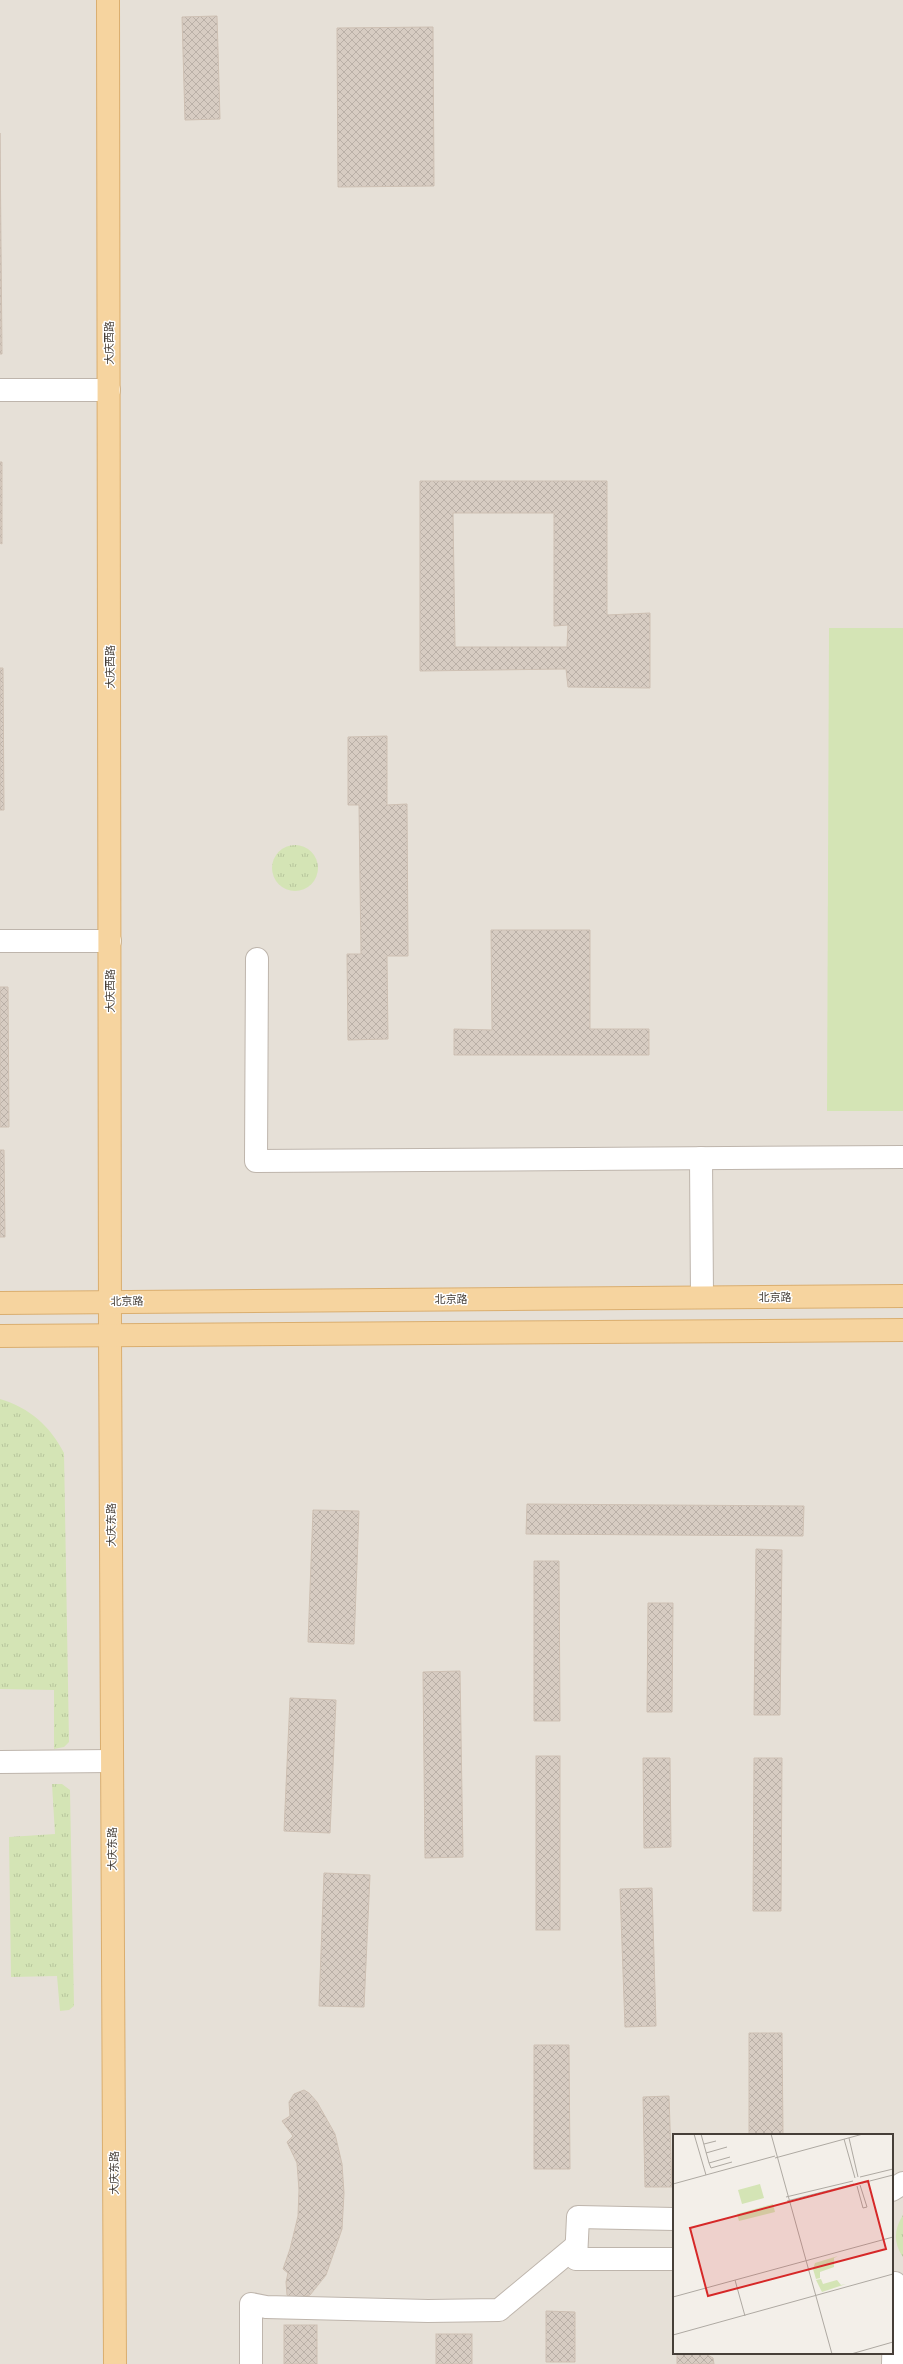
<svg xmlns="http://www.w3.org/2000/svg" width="903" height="2364" viewBox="0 0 903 2364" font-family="Barlow,'Noto Sans SC',sans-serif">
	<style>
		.residential { fill: #e6e0d7; fill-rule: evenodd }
		.grass { fill: url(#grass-tufts) }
		.pitch { fill: #d4e4b5 }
		.building { fill: url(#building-cross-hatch); stroke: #cec0b3; fill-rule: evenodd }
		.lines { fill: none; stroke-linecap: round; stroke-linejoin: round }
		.minor-casing { stroke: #beb5ac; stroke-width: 24 }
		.major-casing { stroke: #daae6f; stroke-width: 24 }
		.minor { stroke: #fff; stroke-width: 22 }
		.major { stroke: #f6d49f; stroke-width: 22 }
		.labels { text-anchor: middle; stroke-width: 3; stroke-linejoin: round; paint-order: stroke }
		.street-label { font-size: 11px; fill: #463f38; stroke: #fff }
		.inset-road { fill: none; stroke: #aea9a2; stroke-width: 1 }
		.view { fill: #d62828; fill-opacity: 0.15; stroke: #d62828; stroke-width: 2 }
		.inset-edge { fill: none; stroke: #463f38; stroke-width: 2 }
	</style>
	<defs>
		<pattern id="grass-tufts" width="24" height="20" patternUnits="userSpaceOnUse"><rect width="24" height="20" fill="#d4e4b5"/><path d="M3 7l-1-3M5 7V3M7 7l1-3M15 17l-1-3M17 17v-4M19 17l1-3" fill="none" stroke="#b7c59c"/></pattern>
		<pattern id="building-cross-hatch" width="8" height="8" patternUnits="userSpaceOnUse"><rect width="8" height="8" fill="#d7ccc2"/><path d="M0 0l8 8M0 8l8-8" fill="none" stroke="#bab0a7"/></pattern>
	</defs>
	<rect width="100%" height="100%" fill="#f3efe9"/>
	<!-- residential -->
	<path class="residential" d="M0 0H903V2364H0ZM674 2135H892V2353H674Z"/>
	<!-- grass -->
	<g class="grass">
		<circle cx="295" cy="868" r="23"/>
		<path d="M0 1399C30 1408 50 1426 64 1453L69 1742 64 1747 54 1749V1690L0 1689Z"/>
		<polygon points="52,1784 62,1784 70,1790 74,2006 69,2010 60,2011 57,1976 11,1977 9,1837 55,1834"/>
		<path d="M903 2215V2257C893 2243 894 2229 903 2215Z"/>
	</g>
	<!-- pitch -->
	<polygon class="pitch" points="829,628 903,628 903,1111 827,1111"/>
	<!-- building -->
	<g class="building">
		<polygon points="217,16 220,119 185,120 182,17"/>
		<polygon points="433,27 434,186 338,187 337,28"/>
		<polygon points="0,133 2,354 0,354"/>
		<polygon points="0,462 2,462 2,544 0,543"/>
		<path d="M420 481H607V615L650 613V688L568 687 566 669 420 671ZM453 513H554V626L568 625 567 647H455Z"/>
		<polygon points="0,668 3,668 4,810 0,810"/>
		<polygon points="387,736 387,805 407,804 408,956 387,956 388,1039 348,1040 347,954 361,954 359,805 348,805 348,737"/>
		<polygon points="491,930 590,930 590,1029 649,1029 649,1055 454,1055 454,1029 492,1030"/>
		<polygon points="0,987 8,987 9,1127 0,1127"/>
		<polygon points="0,1150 4,1150 5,1237 0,1237"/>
		<polygon points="527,1504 804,1506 803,1536 526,1534"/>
		<polygon points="313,1510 359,1511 354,1644 308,1642"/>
		<polygon points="756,1549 782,1550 780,1715 754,1715"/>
		<polygon points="534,1561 559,1561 560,1721 534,1721"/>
		<polygon points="648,1603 673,1603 672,1712 647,1712"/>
		<polygon points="460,1671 463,1857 425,1858 423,1672"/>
		<polygon points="290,1698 336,1700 330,1833 284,1831"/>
		<rect x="536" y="1756" width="24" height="174"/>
		<polygon points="643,1758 670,1758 671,1847 644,1848"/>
		<polygon points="754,1758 782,1758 781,1911 753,1911"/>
		<polygon points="324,1873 370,1875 364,2007 319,2006"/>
		<polygon points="652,1888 656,2026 625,2027 620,1889"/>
		<polygon points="749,2033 782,2033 783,2135 749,2135"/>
		<polygon points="534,2045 569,2045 570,2169 534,2169"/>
		<polygon points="304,2090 309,2093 317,2102 335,2134 342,2164 344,2193 342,2229 326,2275 310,2295 296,2298 287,2295 286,2282 288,2273 283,2269 290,2249 298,2216 299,2190 297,2163 287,2142 293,2136 282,2121 290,2116 289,2102 294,2094"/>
		<polygon points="669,2096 672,2187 645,2187 643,2097"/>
		<polygon points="546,2311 575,2312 575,2362 546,2362"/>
		<rect x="284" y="2325" width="33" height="39"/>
		<rect x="436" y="2334" width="36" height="30"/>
		<polygon points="677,2353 704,2353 713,2358 714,2364 677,2364"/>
	</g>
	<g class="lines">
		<defs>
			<g id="minor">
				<polyline points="0,390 109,390"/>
				<polyline points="0,941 110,941"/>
				<polyline points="257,959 256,1161 903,1157"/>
				<polyline points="701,1158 702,1297"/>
				<polyline points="0,1762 112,1761"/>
				<polyline points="892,2190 903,2183"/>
				<polyline points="674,2219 578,2217 576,2259 674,2259"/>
				<polyline points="251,2364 251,2304 266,2307 428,2311 499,2310 576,2246"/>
				<polyline points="893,2364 895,2283"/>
			</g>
			<g id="major">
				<polyline points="108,0 110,1335 115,2364"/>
				<polyline points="0,1303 903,1296"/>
				<polyline points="0,1336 903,1330"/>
			</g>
		</defs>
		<!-- minor casing -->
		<use href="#minor" class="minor-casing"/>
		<!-- major casing -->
		<use href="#major" class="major-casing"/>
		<!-- minor -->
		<use href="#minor" class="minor"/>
		<!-- major -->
		<use href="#major" class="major"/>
	</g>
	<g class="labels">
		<!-- street labels -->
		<g class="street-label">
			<text transform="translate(109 343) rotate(-90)" y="4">大庆西路</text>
			<text transform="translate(110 667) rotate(-90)" y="4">大庆西路</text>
			<text transform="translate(110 991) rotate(-90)" y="4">大庆西路</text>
			<text x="775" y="1301">北京路</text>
			<text x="451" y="1303">北京路</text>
			<text transform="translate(127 1301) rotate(-1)" y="4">北京路</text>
			<text transform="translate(111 1525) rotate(-90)" y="4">大庆东路</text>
			<text transform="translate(112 1849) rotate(-90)" y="4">大庆东路</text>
			<text transform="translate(114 2173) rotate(-90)" y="4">大庆东路</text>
		</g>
	</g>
	<!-- overview -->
	<g transform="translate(673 2134)">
		<rect width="220" height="220" fill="#f3efe9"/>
		<path d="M165 122 161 124V133L147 138V144L143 145 140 135 142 129ZM148 145 150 150 164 146 168 151 173 150 149 158 143 146Z" fill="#d4e4b5"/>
		<path d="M87 50 91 64 69 70 65 56ZM100 70 102 78 66 87 64 80Z" fill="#d4e4b5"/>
		<path class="inset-road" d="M21 0 33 41M28 0 36 29 57 23M98 0 159 220M176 4 185 43M171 5 182 44M31 10 43 7M33 19 54 13M102 24 190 0M36 29 38 34 59 28M187 43 220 35M189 49 220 41M0 50 102 22M184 52 190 74 194 73 187 51M113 63 180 47M114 67 181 50M62 146 72 182M0 163 220 103M0 201 220 140M178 220 220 208"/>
		<path class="view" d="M195 47 213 115 35 162 17 94Z"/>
		<rect width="220" height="220" class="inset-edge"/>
	</g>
</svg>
